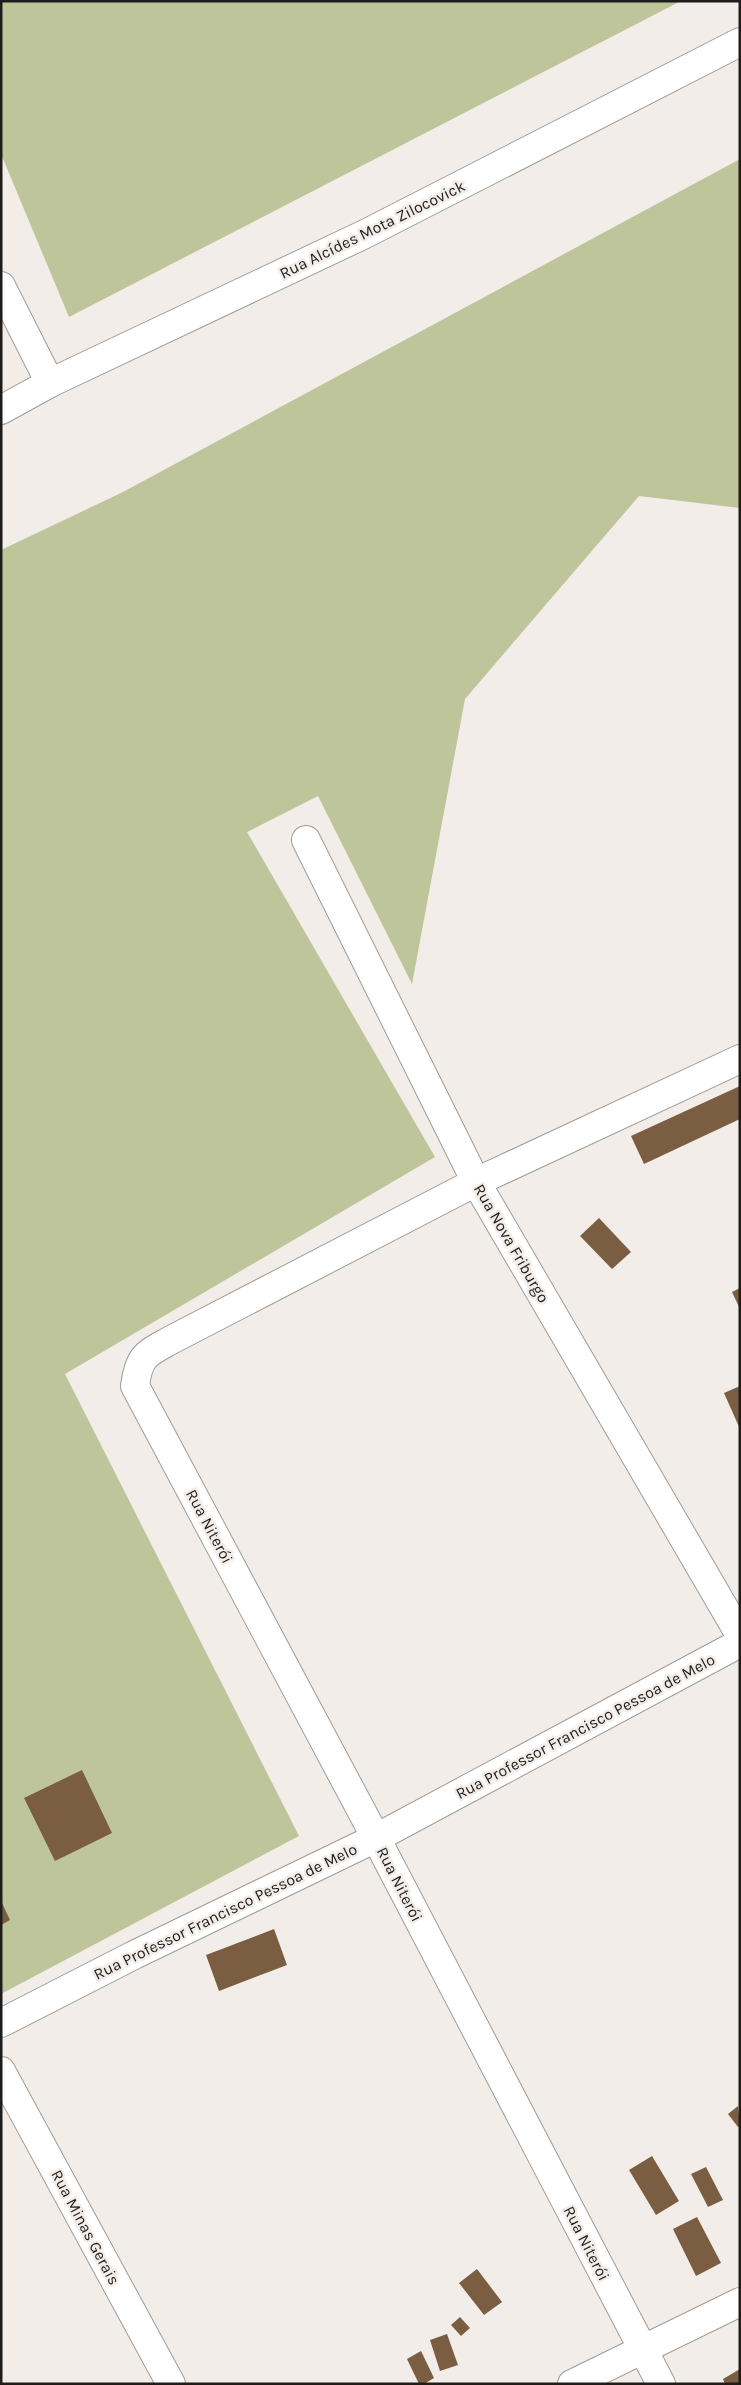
<svg xmlns="http://www.w3.org/2000/svg" width="741" height="2385" viewBox="0 0 741 2385" font-family="Karla,sans-serif">
	<style>
		.forest { fill: #bfc59b }
		.building { fill: #7b5d41 }
		.lines { fill: none; stroke-linecap: round; stroke-linejoin: round }
		.minor-casing { stroke: #a09b97; stroke-width: 30 }
		.minor { stroke: #fff; stroke-width: 28 }
		.labels { text-anchor: middle; stroke-width: 5; stroke-linejoin: round; paint-order: stroke }
		.street-label { font-size: 16px; fill: #1f1d1b; stroke: #f2ede8 }
	</style>
	<rect width="100%" height="100%" fill="#f2ede8"/>
	<!-- forest -->
	<g class="forest">
		<polygon points="1,1 681,1 69,317 1,154"/>
		<polygon points="740,159 740,508 639,496 465,699 412,984 318,796 247,832 435,1157 65,1374 299,1836 1,1994 1,550 123,492"/>
	</g>
	<!-- building -->
	<g class="building">
		<polygon points="740,1086 740,1119 644,1164 631,1136"/>
		<polygon points="599,1218 631,1252 612,1269 580,1236"/>
		<polygon points="740,1288 740,1309 732,1292"/>
		<polygon points="740,1386 740,1429 724,1393"/>
		<polygon points="82,1770 112,1833 55,1861 24,1798"/>
		<polygon points="1,1901 10,1920 1,1925"/>
		<polygon points="274,1929 287,1965 219,1991 206,1955"/>
		<polygon points="738,2106 740,2126 738,2127 728,2114"/>
		<polygon points="652,2156 679,2201 656,2215 629,2170"/>
		<polygon points="706,2167 723,2200 708,2207 691,2174"/>
		<polygon points="697,2217 721,2263 696,2276 673,2229"/>
		<polygon points="477,2269 502,2302 484,2315 459,2283"/>
		<polygon points="460,2317 470,2328 461,2336 451,2325"/>
		<polygon points="447,2334 458,2365 440,2371 430,2340"/>
		<polygon points="421,2351 434,2378 424,2384 419,2384 407,2359"/>
		<polygon points="740,2369 740,2384 725,2384 723,2379"/>
	</g>
	<g class="lines">
		<defs>
			<g id="minor">
				<polyline points="1,286 50,383"/>
				<polyline points="1,410 50,383 365,234 740,42"/>
				<polyline points="306,840 476,1182 740,1635"/>
				<polyline points="1,2023 134,1955 376,1838 740,1643"/>
				<polyline points="1,2071 171,2384"/>
				<polyline points="572,2384 740,2302"/>
				<path d="M661 2384 376 1838 135 1386C139 1355 146 1354 171 1340L476 1182 740 1059"/>
			</g>
		</defs>
		<!-- minor casing -->
		<use href="#minor" class="minor-casing"/>
		<!-- minor -->
		<use href="#minor" class="minor"/>
	</g>
	<g class="labels">
		<!-- street labels -->
		<g class="street-label">
			<text transform="translate(372 229) rotate(-26)" y="6">Rua Alcídes Mota Zilocovick</text>
			<text transform="translate(512 1243) rotate(60)" y="6">Rua Nova Friburgo</text>
			<text transform="translate(210 1526) rotate(62)" y="6">Rua Niterói</text>
			<text transform="translate(585 1726) rotate(-28)" y="6">Rua Professor Francisco Pessoa de Melo</text>
			<text transform="translate(400 1884) rotate(63)" y="6">Rua Niterói</text>
			<text transform="translate(225 1911) rotate(-26)" y="6">Rua Professor Francisco Pessoa de Melo</text>
			<text transform="translate(86 2227) rotate(62)" y="6">Rua Minas Gerais</text>
			<text transform="translate(587 2243) rotate(63)" y="6">Rua Niterói</text>
		</g>
	</g>
	<!-- border -->
	<rect width="741" height="2385" fill="none" stroke="#1f1d1b" stroke-width="5"/>
</svg>
